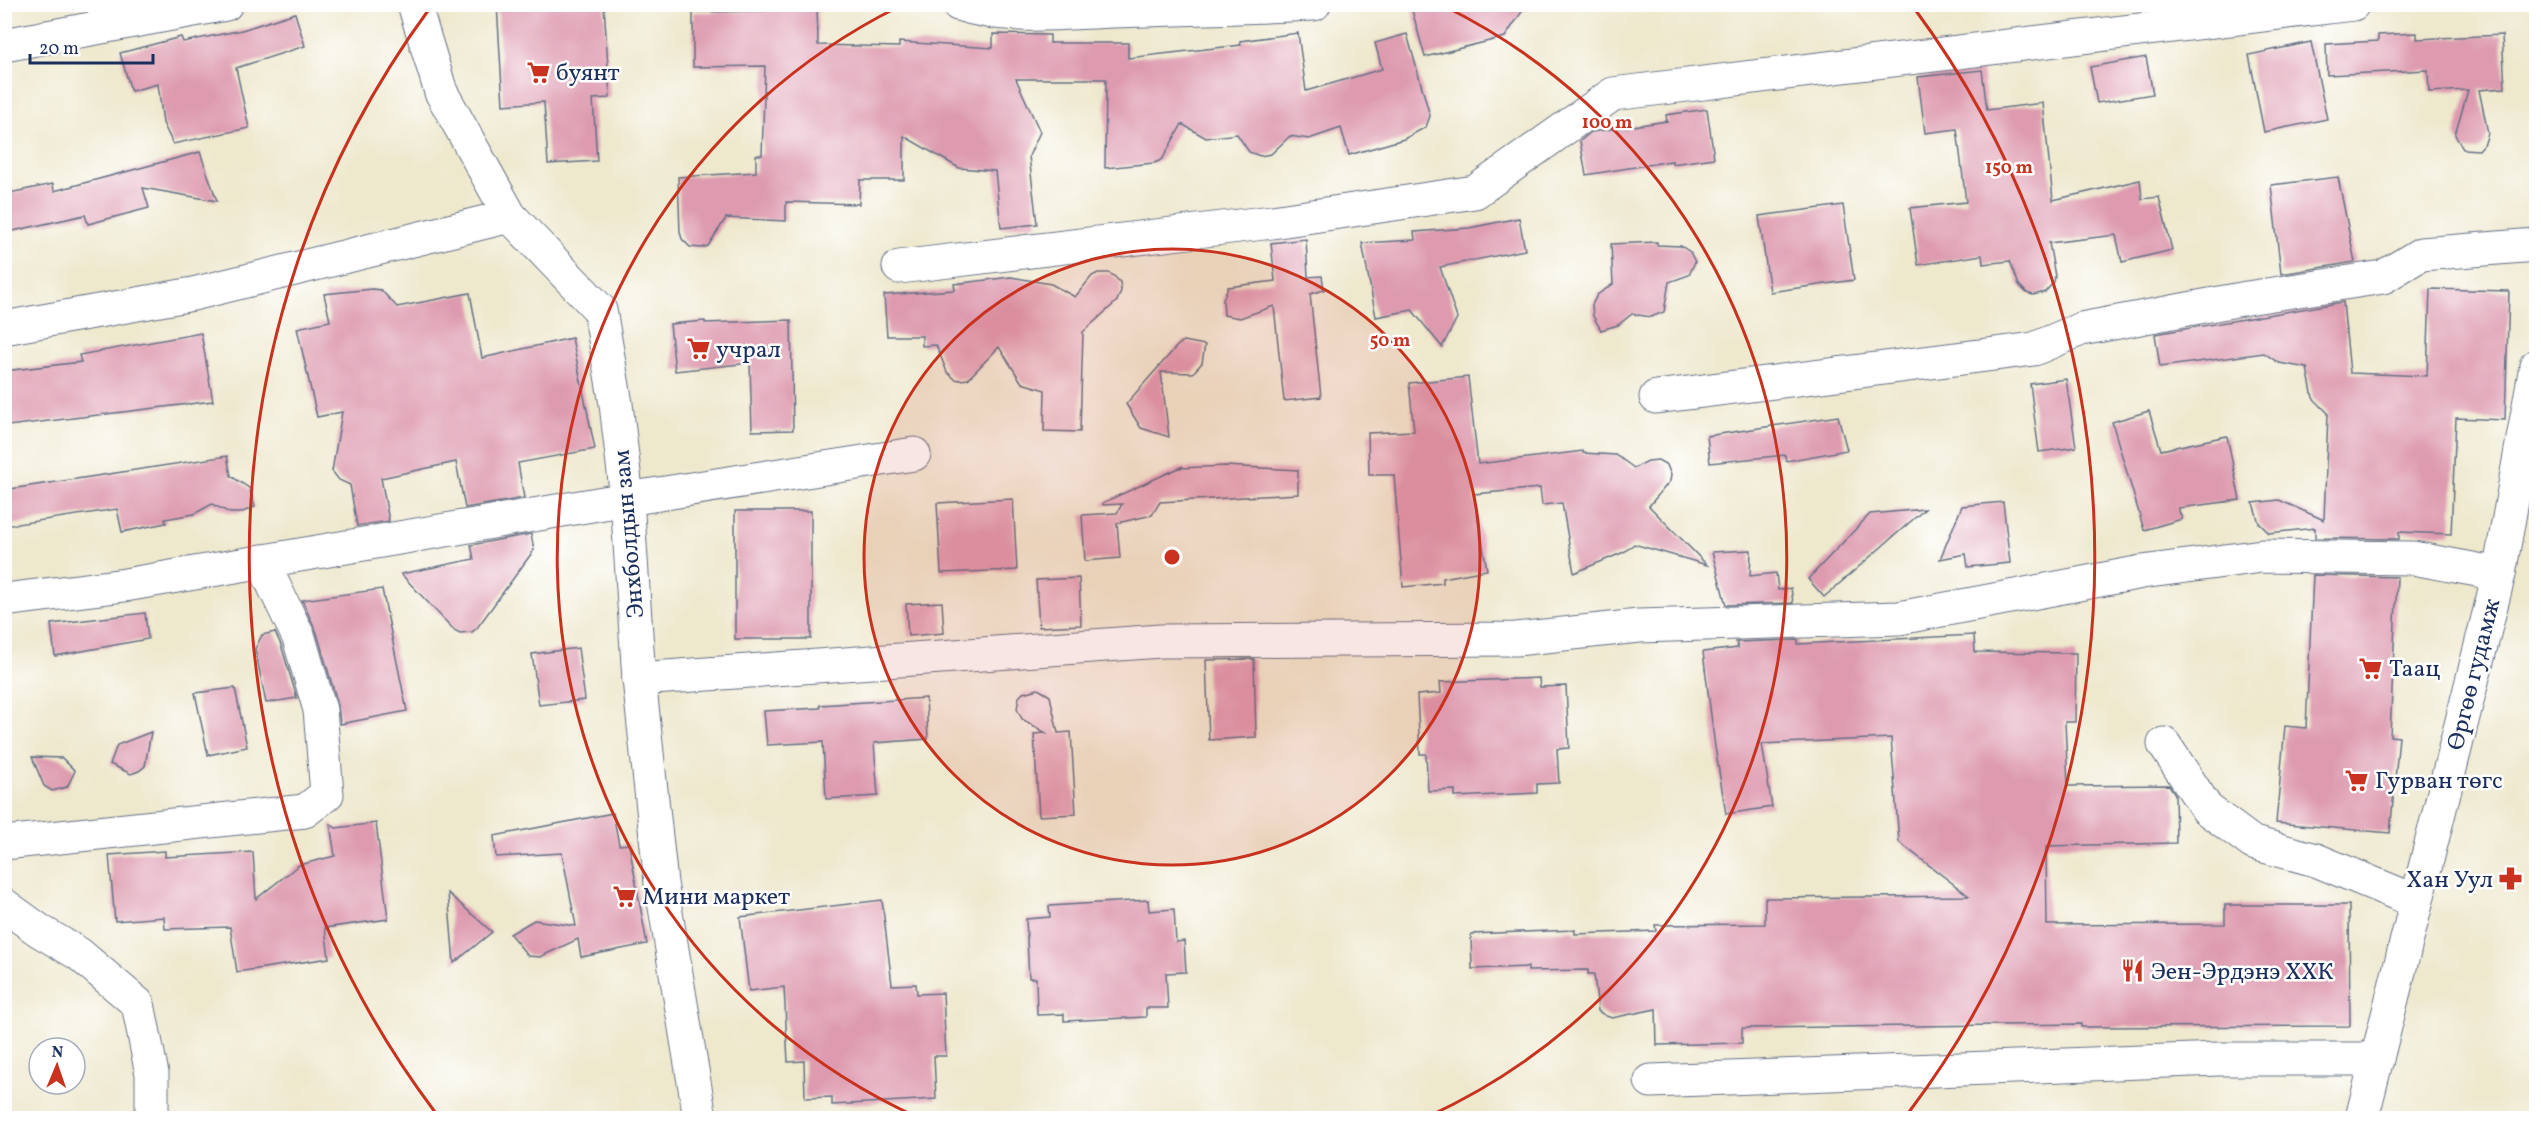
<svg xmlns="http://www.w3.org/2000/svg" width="2541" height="1123" viewBox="0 0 2541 1123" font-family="Vollkorn,serif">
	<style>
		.building { fill: #de9bb0 }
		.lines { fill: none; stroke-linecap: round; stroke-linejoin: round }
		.minor-casing { stroke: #657085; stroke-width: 35 }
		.minor { stroke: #fff; stroke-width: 33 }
		.ring { fill: none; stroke: #c8321e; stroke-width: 3 }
		.labels { text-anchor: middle; stroke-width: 5; stroke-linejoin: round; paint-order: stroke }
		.poi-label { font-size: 24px; fill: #1b2f5e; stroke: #fff; text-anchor: start }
		.street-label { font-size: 24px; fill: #1b2f5e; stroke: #fff }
		.centre { fill: #c8321e; stroke: #fff; stroke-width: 3 }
		.ring-label { font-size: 18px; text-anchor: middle; font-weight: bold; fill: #c8321e; stroke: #fff; stroke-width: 5; stroke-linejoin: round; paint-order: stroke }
	</style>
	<rect width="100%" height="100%" fill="#fff"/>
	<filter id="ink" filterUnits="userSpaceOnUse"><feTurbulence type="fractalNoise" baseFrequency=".0167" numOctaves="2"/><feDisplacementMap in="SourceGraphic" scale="12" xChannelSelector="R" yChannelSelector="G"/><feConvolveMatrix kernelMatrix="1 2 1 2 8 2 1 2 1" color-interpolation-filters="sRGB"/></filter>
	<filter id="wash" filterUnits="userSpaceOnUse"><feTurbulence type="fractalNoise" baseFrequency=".008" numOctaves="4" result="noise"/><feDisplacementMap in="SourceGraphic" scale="24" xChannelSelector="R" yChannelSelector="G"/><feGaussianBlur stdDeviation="1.35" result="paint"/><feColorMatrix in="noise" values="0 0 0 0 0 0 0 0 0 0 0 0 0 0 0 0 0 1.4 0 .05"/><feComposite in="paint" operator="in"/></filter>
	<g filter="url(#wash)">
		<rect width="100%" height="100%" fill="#eee8cd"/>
		<g id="blocks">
			<!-- building -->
			<g class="building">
				<polygon points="497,4 604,4 610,98 593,99 597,161 548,164 544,102 503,105"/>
				<polygon points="764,4 817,4 818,45 899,47 899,42 993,48 993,34 1050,35 1050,43 1128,43 1128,58 1241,45 1240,41 1298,33 1306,91 1382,69 1375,43 1407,34 1430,116 1426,127 1404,139 1349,155 1341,128 1309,139 1290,136 1271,154 1260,156 1249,152 1237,134 1206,138 1182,124 1163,158 1159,161 1154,163 1105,168 1106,79 1016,79 1040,132 1029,156 1037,224 1001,228 995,171 959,168 904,136 904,180 860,180 859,204 786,202 786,221 726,218 708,246 702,248 690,247 682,239 680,232 678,177 756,172 756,155 762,155 765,66 693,67 693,12 765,11"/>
				<polygon points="1434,4 1527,4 1505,37 1425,57 1412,10"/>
				<polygon points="295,13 305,46 236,68 249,128 173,144 163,123 158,84 131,91 120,53 181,37 183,42 242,30"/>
				<polygon points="2417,33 2417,39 2502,35 2505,88 2479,90 2488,133 2485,143 2479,150 2463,149 2455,135 2468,90 2429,92 2428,70 2327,75 2326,44 2378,41 2378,35"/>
				<polygon points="2311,42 2327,119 2264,132 2249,55"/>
				<polygon points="2146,57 2153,94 2097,103 2090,67"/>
				<polygon points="1982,70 1987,110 2043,103 2053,200 2140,180 2142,199 2159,197 2172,250 2122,262 2116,235 2049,243 2055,276 2054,282 2045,292 2033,295 2027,293 2019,285 2010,261 1983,264 1982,255 1918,265 1910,208 1966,202 1957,129 1925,133 1918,77"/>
				<polygon points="1707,109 1714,158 1672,164 1672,161 1586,175 1580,141 1591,132 1667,121 1666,115"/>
				<polygon points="200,152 217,201 143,188 149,208 88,224 85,215 4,233 4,194 53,184 54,191"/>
				<polygon points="2338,177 2355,262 2281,274 2271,185"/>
				<polygon points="1843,205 1854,280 1770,292 1759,216"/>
				<polygon points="1519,218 1525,250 1440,267 1457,318 1442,347 1412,310 1376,317 1362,243 1415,240 1414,232 1469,228"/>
				<polygon points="1306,239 1308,277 1322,276 1324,290 1310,294 1321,397 1284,401 1274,306 1240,318 1224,315 1223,300 1228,287 1275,281 1271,243"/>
				<polygon points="1657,242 1657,245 1681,246 1690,252 1695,262 1689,275 1669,282 1664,312 1651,317 1632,314 1618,325 1601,330 1593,316 1592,305 1597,295 1613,284 1611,244"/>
				<polygon points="1098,273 1109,273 1114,276 1120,282 1121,291 1117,301 1083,332 1080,432 1044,431 1045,390 1022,383 999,347 968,379 960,380 955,379 947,372 936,345 922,346 922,336 887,336 884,295 955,290 954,284 1011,277 1051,284 1075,297 1092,276"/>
				<polygon points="372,289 381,290 397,307 470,293 482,358 572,338 595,449 518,463 524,498 465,508 456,462 381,478 389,521 357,526 350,485 339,480 332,471 342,412 317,417 297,328 330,321 324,294"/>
				<polygon points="2430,289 2509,291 2505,420 2456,418 2451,534 2399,532 2399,539 2315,538 2315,528 2269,533 2259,523 2253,503 2279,500 2324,520 2328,413 2313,398 2307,368 2279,363 2264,353 2160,367 2155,334 2343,302 2350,373 2427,376"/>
				<polygon points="791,320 793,430 752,431 750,363 675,371 670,324 705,321 705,323"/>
				<polygon points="201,333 213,401 8,426 4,371 81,362 79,355"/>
				<polygon points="1184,341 1205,345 1202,363 1193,373 1161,372 1169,437 1141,428 1126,404 1177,346"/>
				<polygon points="1468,377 1478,464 1583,451 1583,453 1616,455 1634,468 1648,461 1658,460 1667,465 1671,475 1670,481 1649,506 1707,565 1634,544 1624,552 1574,573 1562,503 1542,505 1540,488 1474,494 1487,570 1443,578 1443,583 1403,587 1394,475 1369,475 1368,433 1414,431 1409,383"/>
				<polygon points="2066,379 2076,447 2039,452 2030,384"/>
				<polygon points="2149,411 2161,450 2227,436 2240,500 2178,508 2182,519 2144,530 2112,422"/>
				<polygon points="1838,416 1847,450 1786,461 1785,455 1710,463 1707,436"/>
				<polygon points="227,456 231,476 249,488 255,507 240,513 230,513 212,504 194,514 165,519 166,523 122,532 117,509 4,526 4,490"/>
				<polygon points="1183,466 1181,468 1226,466 1298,470 1298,494 1160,502 1152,515 1117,523 1120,558 1085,561 1082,515 1117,513 1122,504 1103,505 1102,503"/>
				<polygon points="1013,499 1017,570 941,573 937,503"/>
				<polygon points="2003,502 2010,563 1968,567 1966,554 1940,559 1962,506"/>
				<polygon points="1925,509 1824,597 1808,579 1870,514"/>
				<rect x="735" y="511" width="76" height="128"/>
				<polygon points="531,534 534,550 477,628 472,632 460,633 454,630 401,574 474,559 471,545"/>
				<polygon points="1751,550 1750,576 1776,573 1778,590 1791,588 1793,603 1726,605 1712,552"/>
				<polygon points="2313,575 2397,577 2390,736 2399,737 2390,833 2276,823 2285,726 2306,728"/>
				<polygon points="1079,578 1081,625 1039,627 1036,580"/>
				<polygon points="382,589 407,711 340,724 338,705 317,633 302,600"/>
				<polygon points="942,602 944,633 908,636 906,604"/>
				<polygon points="145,613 148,639 55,656 51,624"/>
				<polygon points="275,632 281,645 297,698 266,703 255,649 262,635"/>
				<polygon points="1974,635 1975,652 2076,653 2075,722 2065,722 2068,786 2169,785 2175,794 2176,843 2046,846 2047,925 2225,924 2225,905 2349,905 2350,1026 2081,1027 2081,1024 1742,1028 1742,1043 1657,1045 1656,1009 1612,1018 1606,1016 1598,1011 1594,974 1588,974 1588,970 1528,971 1528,967 1472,969 1471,934 1575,930 1575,934 1656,931 1655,925 1765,924 1765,898 1969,896 1899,842 1891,738 1762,744 1772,807 1726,814 1715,747 1703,652 1738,648 1736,642 1798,640 1798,644"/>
				<polygon points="578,648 585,700 539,705 532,654"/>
				<polygon points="1254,659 1256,737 1209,740 1206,660"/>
				<polygon points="1539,678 1540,687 1566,686 1569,748 1557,749 1559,783 1537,784 1537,793 1455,797 1455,790 1428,791 1426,754 1420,754 1417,695 1441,693 1440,682"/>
				<polygon points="235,688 247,747 208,755 195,693"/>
				<polygon points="1038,689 1050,696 1058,733 1071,732 1076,814 1039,816 1034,734 1046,733 1022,719 1017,709 1019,697 1023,693"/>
				<polygon points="926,698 928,739 874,743 878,796 826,799 823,742 767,745 764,711 820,708 820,705"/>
				<polygon points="151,732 145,766 139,771 131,774 110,764 117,745"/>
				<polygon points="32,757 62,758 75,771 67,787 52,791 44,786"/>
				<polygon points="613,813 619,845 629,844 647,944 581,957 578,939 540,957 528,956 510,934 534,920 576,926 562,853 496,857 494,836"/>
				<polygon points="376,823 388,919 325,928 329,958 237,972 230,927 165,929 164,917 115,921 109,855 165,851 165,857 253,852 256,899 299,865 335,856 330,824 336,828"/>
				<polygon points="448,893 492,932 454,963"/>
				<polygon points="882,900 892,985 916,984 917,994 943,993 946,1056 934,1056 936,1099 832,1105 832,1097 805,1098 804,1061 788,1062 784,987 749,991 740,917"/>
				<polygon points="1148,900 1149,911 1174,909 1176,942 1184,941 1186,972 1166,973 1168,1008 1146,1008 1146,1017 1064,1021 1064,1014 1037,1015 1036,978 1029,978 1026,919 1050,917 1049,906"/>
			</g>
		</g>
	</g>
	<g filter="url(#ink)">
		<use href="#blocks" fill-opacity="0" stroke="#657085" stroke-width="1.5"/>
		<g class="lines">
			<defs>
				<g id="minor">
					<polyline points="414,4 441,92 510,216 600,310 616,404 627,499 639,679 661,883 700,1118"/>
					<path d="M958 4C1007 20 1062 13 1113 11 1180 9 1247 7 1314 4"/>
					<polyline points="4,45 226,4"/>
					<polyline points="899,267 1272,222 1475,192 1613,94 2353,4"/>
					<polyline points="4,328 193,294 510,216"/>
					<polyline points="1656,397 2034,349 2081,329 2247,298 2383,277 2421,254 2536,245"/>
					<polyline points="4,600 125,585 627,499 914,454"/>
					<polyline points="639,679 1161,641 1516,639 1639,626 1899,618 2142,572 2262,556 2413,558 2499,574"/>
					<polyline points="2164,744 2207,809 2253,843 2316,860 2415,901"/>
					<polyline points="4,843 305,811 327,794 320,710 299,638 262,561"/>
					<polyline points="4,905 40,931 79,954 138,1004 152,1074 152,1118"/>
					<polyline points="1651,1081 2219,1059 2377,1059"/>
					<polyline points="2362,1118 2499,574 2536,366"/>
				</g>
			</defs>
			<!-- minor casing -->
			<use href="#minor" class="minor-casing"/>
			<!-- minor -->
			<use href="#minor" class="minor"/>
		</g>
	</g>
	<!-- distance rings -->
	<circle cx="1172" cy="557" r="308" fill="#c8321e" fill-opacity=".12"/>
	<g class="ring">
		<circle cx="1172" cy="557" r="308"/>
		<path d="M917 1117A615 615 0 0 1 898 7M1446 7A615 615 0 0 1 1427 1117"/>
		<path d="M435 1112A923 923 0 0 1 430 8M1914 8A923 923 0 0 1 1909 1112"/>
	</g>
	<!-- icons -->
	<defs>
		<symbol id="supermarket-bare" viewBox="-9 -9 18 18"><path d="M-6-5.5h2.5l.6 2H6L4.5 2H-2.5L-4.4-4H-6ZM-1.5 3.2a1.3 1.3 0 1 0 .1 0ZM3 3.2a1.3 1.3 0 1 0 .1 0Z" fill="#c8321e" stroke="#fff" stroke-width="2.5" paint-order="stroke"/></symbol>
		<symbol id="pharmacy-bare" viewBox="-9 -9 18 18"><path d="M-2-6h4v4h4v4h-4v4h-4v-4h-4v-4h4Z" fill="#c8321e" stroke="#fff" stroke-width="2.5" paint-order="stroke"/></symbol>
		<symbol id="restaurant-bare" viewBox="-9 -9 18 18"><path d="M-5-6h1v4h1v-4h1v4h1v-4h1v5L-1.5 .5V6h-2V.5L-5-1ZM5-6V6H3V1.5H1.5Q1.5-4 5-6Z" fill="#c8321e" stroke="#fff" stroke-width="2.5" paint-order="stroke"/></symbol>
	</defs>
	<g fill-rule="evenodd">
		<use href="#supermarket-bare" x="522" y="56" width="33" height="33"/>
		<use href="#supermarket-bare" x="682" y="332" width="33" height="33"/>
		<use href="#supermarket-bare" x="2354" y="652" width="33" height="33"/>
		<use href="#supermarket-bare" x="2340" y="764" width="33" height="33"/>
		<use href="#pharmacy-bare" x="2494" y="862" width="33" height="33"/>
		<use href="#supermarket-bare" x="608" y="880" width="33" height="33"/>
		<use href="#restaurant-bare" x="2116" y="954" width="33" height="33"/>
	</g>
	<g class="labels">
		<!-- poi labels -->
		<g class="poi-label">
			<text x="556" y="80">буянт</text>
			<text x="716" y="357">учрал</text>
			<text x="2389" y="676">Таац</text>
			<text x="2375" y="788">Гурван төгс</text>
			<text x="2493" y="887" text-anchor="end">Хан Уул</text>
			<text x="642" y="904">Мини маркет</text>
			<text x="2151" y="979">Эен-Эрдэнэ ХХК</text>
		</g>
		<!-- street labels -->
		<g class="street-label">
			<text transform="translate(628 534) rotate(-95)" y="8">Энхболдын зам</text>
			<text transform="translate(2473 674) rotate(-76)" y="8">Өргөө гудамж</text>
		</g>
	</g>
	<circle cx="1172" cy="557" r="9" class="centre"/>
	<g class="ring-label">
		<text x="1607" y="128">100 m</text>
		<text x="2009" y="173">150 m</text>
		<text x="1390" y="346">50 m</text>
	</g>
	<!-- margin -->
	<rect width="2541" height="1123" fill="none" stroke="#fff" stroke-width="24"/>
	<!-- north arrow -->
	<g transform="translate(57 1066) rotate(2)"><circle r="28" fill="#ffffff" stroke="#a4acbf" stroke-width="1.5"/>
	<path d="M0-4.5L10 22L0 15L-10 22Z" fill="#c8321e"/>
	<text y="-9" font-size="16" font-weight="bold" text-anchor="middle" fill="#1b2f5e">N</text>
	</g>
	<!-- scale -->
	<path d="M30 54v9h123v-9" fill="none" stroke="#1b2f5e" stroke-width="3"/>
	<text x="39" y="54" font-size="18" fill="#1b2f5e" stroke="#ffffff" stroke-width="4.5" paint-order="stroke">20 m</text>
</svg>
